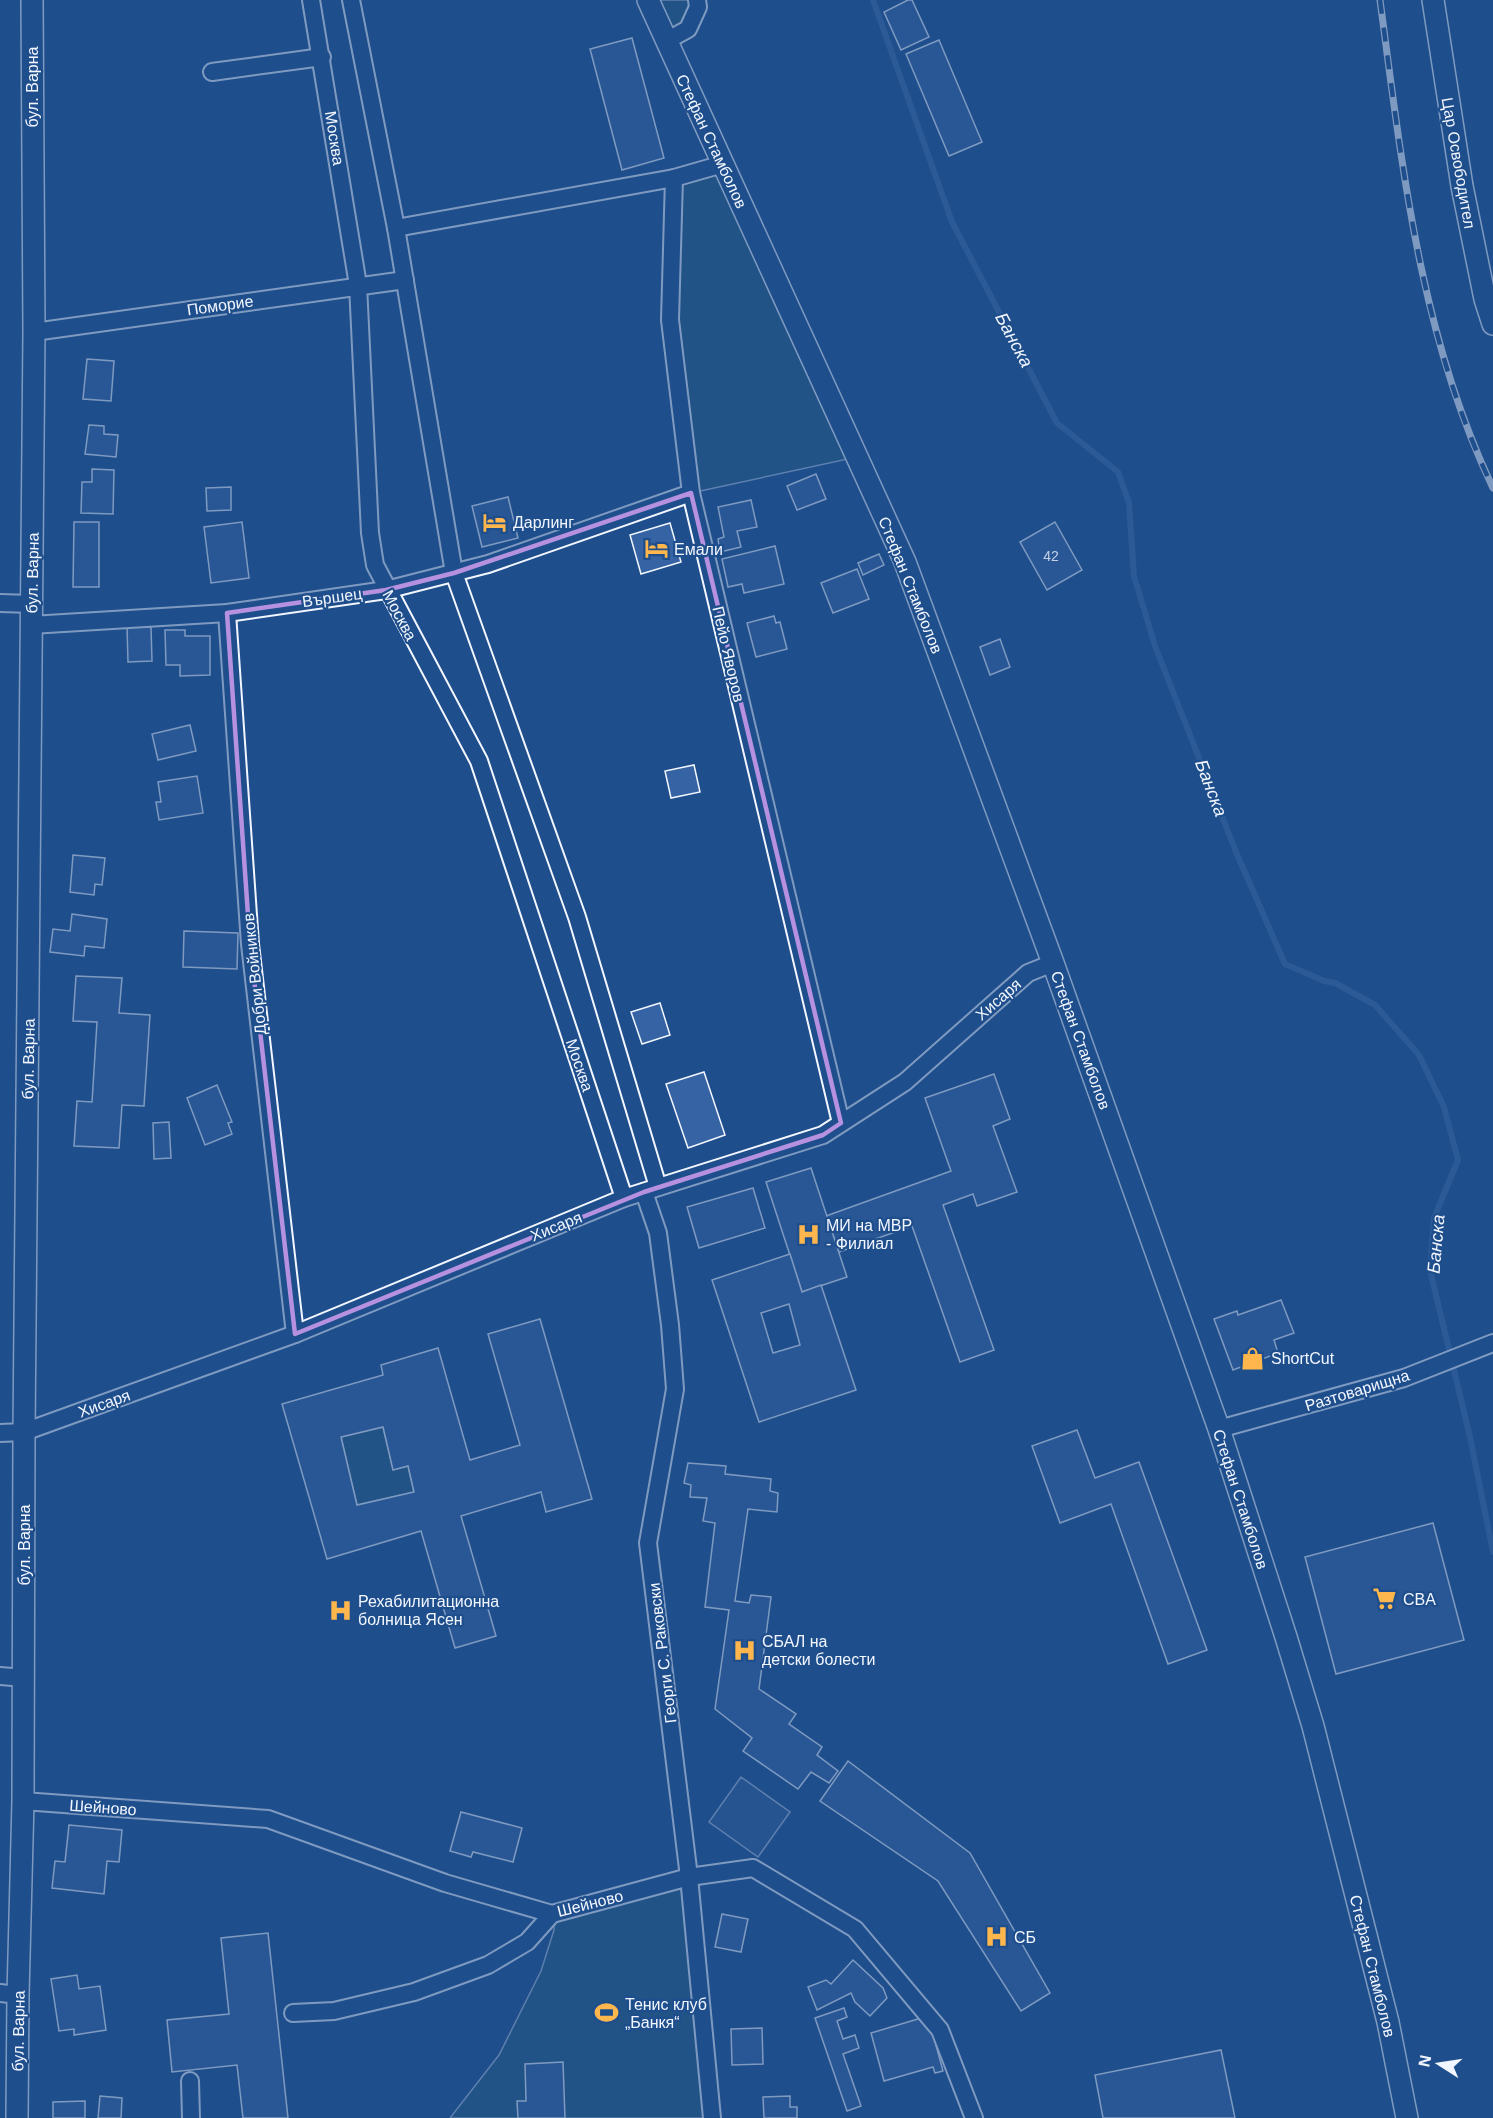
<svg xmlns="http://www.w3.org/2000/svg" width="1493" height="2118" viewBox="0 0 1493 2118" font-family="Helvetica,sans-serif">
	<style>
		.green { fill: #245a82; stroke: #a8bbd7; stroke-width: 1.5 }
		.parking { fill: #305b95; stroke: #a8bbd7; stroke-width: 1.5 }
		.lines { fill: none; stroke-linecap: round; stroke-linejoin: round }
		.stream { stroke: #3b69a3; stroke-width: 6 }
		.building { fill: #3563a3; stroke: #f2f6ff; stroke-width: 1.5; fill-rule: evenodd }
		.minor-casing { stroke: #f2f6ff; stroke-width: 20 }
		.tertiary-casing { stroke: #f2f6ff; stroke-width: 24 }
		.minor { stroke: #1f4e8c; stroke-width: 16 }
		.tertiary { stroke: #1f4e8c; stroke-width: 21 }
		.rail-casing { stroke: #f2f6ff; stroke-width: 7 }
		.rail { stroke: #1f4e8c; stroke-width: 4.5; stroke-dasharray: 14; stroke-linecap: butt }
		.marked { fill: none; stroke: #b691df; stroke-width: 4.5; stroke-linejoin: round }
		.labels { text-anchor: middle; stroke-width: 4.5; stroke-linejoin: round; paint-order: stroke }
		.number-label { font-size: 14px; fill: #c3d1e8 }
		.street-label { font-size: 16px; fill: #f2f6ff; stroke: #1f4e8c }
		.poi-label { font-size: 16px; fill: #f2f6ff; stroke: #1f4e8c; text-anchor: start }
		.water-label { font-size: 18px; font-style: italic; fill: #f2f6ff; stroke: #1f4e8c }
	</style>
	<rect width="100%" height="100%" fill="#1f4e8c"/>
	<!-- green -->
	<g class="green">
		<polygon points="648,0 697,0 698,7 666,41"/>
		<polygon points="723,164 857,457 691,493 670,320 674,178"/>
		<polygon points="383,1427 393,1469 408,1466 414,1492 357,1505 341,1437"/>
		<polygon points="682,1886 704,2118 450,2118 499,2055 541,1971 554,1930 554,1922 557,1922 558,1918"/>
	</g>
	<!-- parking -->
	<polygon class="parking" points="741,1777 790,1812 758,1857 709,1822"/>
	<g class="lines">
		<!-- stream -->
		<polyline class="stream" points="873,0 952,222 1057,423 1118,472 1129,503 1134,576 1155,646 1236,852 1285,964 1324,981 1335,983 1375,1005 1419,1055 1444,1107 1458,1160 1434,1218 1430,1270 1470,1437 1493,1552"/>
	</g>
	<!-- building -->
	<g class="building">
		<polygon points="908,0 912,0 929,37 901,50 884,12"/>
		<polygon points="632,38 664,158 622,170 590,49"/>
		<polygon points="939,40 982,142 949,156 906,54"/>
		<polygon points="87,359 114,361 111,401 83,399"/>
		<polygon points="89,425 104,426 104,434 118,435 116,457 85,454"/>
		<polygon points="92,469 114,470 113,514 81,513 82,482 92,482"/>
		<polygon points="816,474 826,499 797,510 787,486"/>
		<polygon points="231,487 231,510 207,511 206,488"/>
		<polygon points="508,497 518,538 482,547 472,506"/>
		<polygon points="751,500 757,527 737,531 741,547 720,552 718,539 724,537 718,507"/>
		<polygon points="74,522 99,522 99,587 73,587"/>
		<polygon points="242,522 249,578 211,583 204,527"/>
		<polygon points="1055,522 1082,570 1047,590 1020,542"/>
		<polygon points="670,523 681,562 641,574 630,535"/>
		<polygon points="775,546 784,584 744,593 742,584 728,587 722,559"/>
		<polygon points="879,554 884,565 863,575 858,563"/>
		<polygon points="857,569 869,599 833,613 821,583"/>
		<polygon points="774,616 776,623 780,622 787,649 756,657 747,623"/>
		<polygon points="127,627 151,627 152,661 128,662"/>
		<polygon points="165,630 185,630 185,636 210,636 210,675 180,676 180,665 166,665"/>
		<polygon points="1000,639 1010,667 990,675 980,647"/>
		<polygon points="190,725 196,751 158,760 152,734"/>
		<polygon points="694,765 700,792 671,798 665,771"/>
		<polygon points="197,776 203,813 159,820 156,802 161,802 158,782"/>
		<polygon points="73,855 105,858 102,885 95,884 94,895 70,892"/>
		<polygon points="72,914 107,919 104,948 85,946 84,956 50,952 53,929 70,931"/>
		<polygon points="184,931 238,933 237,969 183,967"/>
		<polygon points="76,976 122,978 119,1013 150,1015 144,1106 122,1105 119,1148 74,1146 77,1101 92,1102 97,1022 73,1021"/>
		<polygon points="660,1003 670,1035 642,1044 631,1012"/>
		<polygon points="704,1072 725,1135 688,1148 666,1084"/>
		<polygon points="994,1074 1010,1119 993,1126 1017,1192 977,1206 973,1194 943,1205 994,1350 960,1362 912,1226 839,1252 826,1216 951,1171 925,1098"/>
		<polygon points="217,1085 232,1122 228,1123 232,1134 205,1145 187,1098"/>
		<polygon points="169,1122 171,1158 154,1159 153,1123"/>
		<polygon points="811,1168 847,1277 802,1292 766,1182"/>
		<polygon points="753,1188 765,1228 699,1248 687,1207"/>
		<path d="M790 1254 802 1292 821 1285 856 1390 759 1422 712 1280ZM789 1304 800 1345 773 1353 761 1313Z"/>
		<polygon points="1281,1300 1294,1333 1274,1340 1278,1353 1233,1370 1214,1319 1237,1311 1238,1315"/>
		<path d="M540 1319 592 1499 546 1512 541 1492 461 1516 496 1636 455 1648 421 1531 327 1559 282 1404 383 1375 381 1365 438 1348 470 1460 520 1445 488 1334ZM383 1427 393 1470 408 1466 414 1492 357 1505 341 1437Z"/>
		<polygon points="1077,1430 1095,1478 1139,1462 1207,1650 1168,1664 1111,1504 1060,1523 1032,1446"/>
		<polygon points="688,1463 726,1466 725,1474 771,1479 770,1491 778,1493 777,1512 748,1509 735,1601 749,1603 751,1595 771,1597 759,1689 796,1714 789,1724 822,1747 817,1755 838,1771 829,1783 811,1772 798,1789 743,1751 752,1738 715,1709 729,1610 705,1607 715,1523 703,1521 707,1498 690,1497 691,1485 684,1483"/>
		<polygon points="1433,1523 1464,1640 1336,1674 1305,1557"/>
		<polygon points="848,1761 970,1853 1050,1993 1021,2011 938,1881 820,1801"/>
		<polygon points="461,1812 522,1828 513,1862 473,1852 471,1857 450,1851"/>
		<polygon points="69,1825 122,1830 119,1862 107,1861 104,1894 52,1888 55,1861 65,1862"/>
		<polygon points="722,1914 748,1919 741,1952 715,1947"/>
		<polygon points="268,1933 288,2118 243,2118 237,2065 172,2072 167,2020 229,2014 221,1938"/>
		<polygon points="853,1960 883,1988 887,1998 870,2016 855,2002 851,1993 817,2010 808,1987 826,1980 831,1984"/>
		<polygon points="77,1975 79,1989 100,1986 106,2030 74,2035 74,2029 59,2031 51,1979"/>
		<polygon points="844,2008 847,2017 837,2021 843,2039 855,2035 859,2048 843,2054 861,2106 847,2111 815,2018"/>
		<polygon points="928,2016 943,2071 935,2073 933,2067 884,2081 871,2033"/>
		<polygon points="762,2028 763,2064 732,2065 731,2029"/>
		<polygon points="1221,2050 1235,2118 1103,2118 1095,2075"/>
		<polygon points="563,2062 565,2118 518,2118 517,2101 526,2101 525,2064"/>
		<polygon points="100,2096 122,2098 121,2118 98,2118"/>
		<polygon points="790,2096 790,2107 797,2107 797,2118 764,2118 763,2097"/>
		<polygon points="85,2101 85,2118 53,2118 53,2102"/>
	</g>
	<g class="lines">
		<defs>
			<g id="minor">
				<polyline points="311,0 358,285 370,533 375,565 479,761 624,1198"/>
				<polyline points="351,0 396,228 454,573 577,917 658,1187"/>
				<polyline points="666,41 688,29 698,7 697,0"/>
				<polyline points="212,72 322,57"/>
				<polyline points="674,178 670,320 691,493 841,1123"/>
				<polyline points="396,228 674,178 723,164"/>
				<polyline points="34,332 405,280"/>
				<polyline points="0,603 32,604"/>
				<polyline points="227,613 250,944 295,1334"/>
				<polyline points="31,625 227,613 386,590 488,564 691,493"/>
				<polyline points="644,1192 658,1233 670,1325 675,1389 648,1543 689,1877 712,2118"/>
				<polyline points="1219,1429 1404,1378 1493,1343"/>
				<polyline points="0,1433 24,1432 295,1334 624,1198 823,1135 905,1082 1028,973 1053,963"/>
				<polyline points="0,1676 24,1678"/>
				<polyline points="23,1801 268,1819 445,1883 552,1914 689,1877 753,1868 855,1929 940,2030 974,2118"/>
				<polyline points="0,1993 18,1995"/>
				<polyline points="293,2013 334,2011 414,1992 488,1965 527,1942 552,1914"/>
				<polyline points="190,2081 191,2118"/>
			</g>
			<g id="tertiary">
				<polyline points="648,0 905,562 1053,963 1219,1429 1286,1637 1313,1726 1388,2022 1407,2118"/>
				<polyline points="1433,0 1462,186 1485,299 1493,324"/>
				<polyline points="17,2118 18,1995 23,1801 24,1432 34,332 32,0"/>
			</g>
		</defs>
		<!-- minor casing -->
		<use href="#minor" class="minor-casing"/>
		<!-- tertiary casing -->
		<use href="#tertiary" class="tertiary-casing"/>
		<!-- minor -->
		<use href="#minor" class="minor"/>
		<!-- tertiary -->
		<use href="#tertiary" class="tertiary"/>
		<defs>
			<path id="rail" d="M1380 0C1402 165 1420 336 1493 488"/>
		</defs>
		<!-- rail casing -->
		<use href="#rail" class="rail-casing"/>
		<!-- rail -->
		<use href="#rail" class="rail"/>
	</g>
	<!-- marked area -->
	<path d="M0 0H1493V2118H0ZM691 493 841 1123 823 1135 644 1192 295 1334 250 944 227 613 386 590 454 573Z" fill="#1f4e8c" fill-opacity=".55" fill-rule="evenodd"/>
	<path class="marked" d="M691 493 841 1123 823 1135 644 1192 295 1334 250 944 227 613 386 590 454 573Z"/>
	<!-- icons -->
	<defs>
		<symbol id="hotel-bare" viewBox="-9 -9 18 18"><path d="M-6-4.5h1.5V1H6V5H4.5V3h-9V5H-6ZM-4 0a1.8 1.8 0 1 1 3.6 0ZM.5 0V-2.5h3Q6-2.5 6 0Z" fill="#ffb74d" stroke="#1f4e8c" stroke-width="2.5" paint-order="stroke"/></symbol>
		<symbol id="hospital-bare" viewBox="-9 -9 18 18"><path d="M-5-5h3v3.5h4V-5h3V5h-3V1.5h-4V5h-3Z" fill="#ffb74d" stroke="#1f4e8c" stroke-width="2.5" paint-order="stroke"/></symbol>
		<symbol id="shop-bare" viewBox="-9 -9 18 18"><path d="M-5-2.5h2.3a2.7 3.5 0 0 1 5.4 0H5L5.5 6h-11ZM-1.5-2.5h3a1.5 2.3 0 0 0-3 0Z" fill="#ffb74d" stroke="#1f4e8c" stroke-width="2.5" paint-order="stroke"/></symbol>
		<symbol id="supermarket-bare" viewBox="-9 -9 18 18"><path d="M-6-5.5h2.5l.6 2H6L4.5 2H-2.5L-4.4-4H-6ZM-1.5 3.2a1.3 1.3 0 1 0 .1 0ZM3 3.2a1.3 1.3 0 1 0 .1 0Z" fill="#ffb74d" stroke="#1f4e8c" stroke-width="2.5" paint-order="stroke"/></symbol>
		<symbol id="stadium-bare" viewBox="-9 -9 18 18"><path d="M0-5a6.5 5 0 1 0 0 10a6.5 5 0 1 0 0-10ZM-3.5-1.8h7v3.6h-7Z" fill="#ffb74d" stroke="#1f4e8c" stroke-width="2.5" paint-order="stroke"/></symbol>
	</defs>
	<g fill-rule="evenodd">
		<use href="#hotel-bare" x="478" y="506" width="33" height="33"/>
		<use href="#hotel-bare" x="640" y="532" width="33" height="33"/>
		<use href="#hospital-bare" x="792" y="1218" width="33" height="33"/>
		<use href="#shop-bare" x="1236" y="1342" width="33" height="33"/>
		<use href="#supermarket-bare" x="1368" y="1582" width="33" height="33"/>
		<use href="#hospital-bare" x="324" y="1594" width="33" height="33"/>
		<use href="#hospital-bare" x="728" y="1634" width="33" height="33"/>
		<use href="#hospital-bare" x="980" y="1920" width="33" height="33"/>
		<use href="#stadium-bare" x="590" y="1996" width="33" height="33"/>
	</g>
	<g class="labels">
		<!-- number labels -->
		<g class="number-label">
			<text x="1051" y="561">42</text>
		</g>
		<!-- street labels -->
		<g class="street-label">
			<text transform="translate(32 87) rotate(-90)" y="6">бул. Варна</text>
			<text transform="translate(335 138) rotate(81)" y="6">Москва</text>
			<text transform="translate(712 141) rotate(65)" y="6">Стефан Стамболов</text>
			<text transform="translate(1459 163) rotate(80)" y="6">Цар Освободител</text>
			<text transform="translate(220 305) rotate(-8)" y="6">Поморие</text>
			<text transform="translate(32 573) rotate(-89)" y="6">бул. Варна</text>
			<text transform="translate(911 585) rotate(68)" y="6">Стефан Стамболов</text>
			<text transform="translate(332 597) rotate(-8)" y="6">Вършец</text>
			<text transform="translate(400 615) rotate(62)" y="6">Москва</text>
			<text transform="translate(729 654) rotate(77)" y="6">Пейо Яворов</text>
			<text transform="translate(254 974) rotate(-96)" y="6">Добри Войников</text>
			<text transform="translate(998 999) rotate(-41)" y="6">Хисаря</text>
			<text transform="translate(1081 1040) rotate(70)" y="6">Стефан Стамболов</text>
			<text transform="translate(28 1059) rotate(-89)" y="6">бул. Варна</text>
			<text transform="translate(580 1065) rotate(71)" y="6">Москва</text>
			<text transform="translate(556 1226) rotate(-22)" y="6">Хисаря</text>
			<text transform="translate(1357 1390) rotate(-17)" y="6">Разтоварищна</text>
			<text transform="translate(104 1403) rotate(-20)" y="6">Хисаря</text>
			<text transform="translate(1241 1499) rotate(72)" y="6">Стефан Стамболов</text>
			<text transform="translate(24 1545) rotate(-90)" y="6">бул. Варна</text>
			<text transform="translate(662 1653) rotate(-97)" y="6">Георги С. Раковски</text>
			<text transform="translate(103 1807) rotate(4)" y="6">Шейново</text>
			<text transform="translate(590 1903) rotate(-14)" y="6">Шейново</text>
			<text transform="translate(1373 1966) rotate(76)" y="6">Стефан Стамболов</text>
			<text transform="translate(18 2031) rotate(-89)" y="6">бул. Варна</text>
		</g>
		<!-- poi labels -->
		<g class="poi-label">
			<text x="513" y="528">Дарлинг</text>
			<text x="674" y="555">Емали</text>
			<text x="826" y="1231">МИ на МВР<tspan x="826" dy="18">- Филиал</tspan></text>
			<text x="1271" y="1364">ShortCut</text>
			<text x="1403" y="1605">CBA</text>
			<text x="358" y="1607">Рехабилитационна<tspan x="358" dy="18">болница Ясен</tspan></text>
			<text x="762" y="1647">СБАЛ на<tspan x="762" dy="18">детски болести</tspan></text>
			<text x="1014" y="1943">СБ</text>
			<text x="625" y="2010">Тенис клуб<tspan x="625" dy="18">„Банкя“</tspan></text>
		</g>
		<!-- water labels -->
		<g class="water-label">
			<text transform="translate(1014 340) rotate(62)" y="6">Банска</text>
			<text transform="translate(1211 788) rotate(69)" y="6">Банска</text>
			<text transform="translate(1436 1244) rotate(-85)" y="6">Банска</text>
		</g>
	</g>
	<!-- north arrow -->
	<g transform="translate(1439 2064) rotate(282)" stroke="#1f4e8c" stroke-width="4.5" paint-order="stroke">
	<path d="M0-4.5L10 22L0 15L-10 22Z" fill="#f2f6ff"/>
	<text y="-9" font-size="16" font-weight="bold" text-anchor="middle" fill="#f2f6ff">N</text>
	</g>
</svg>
